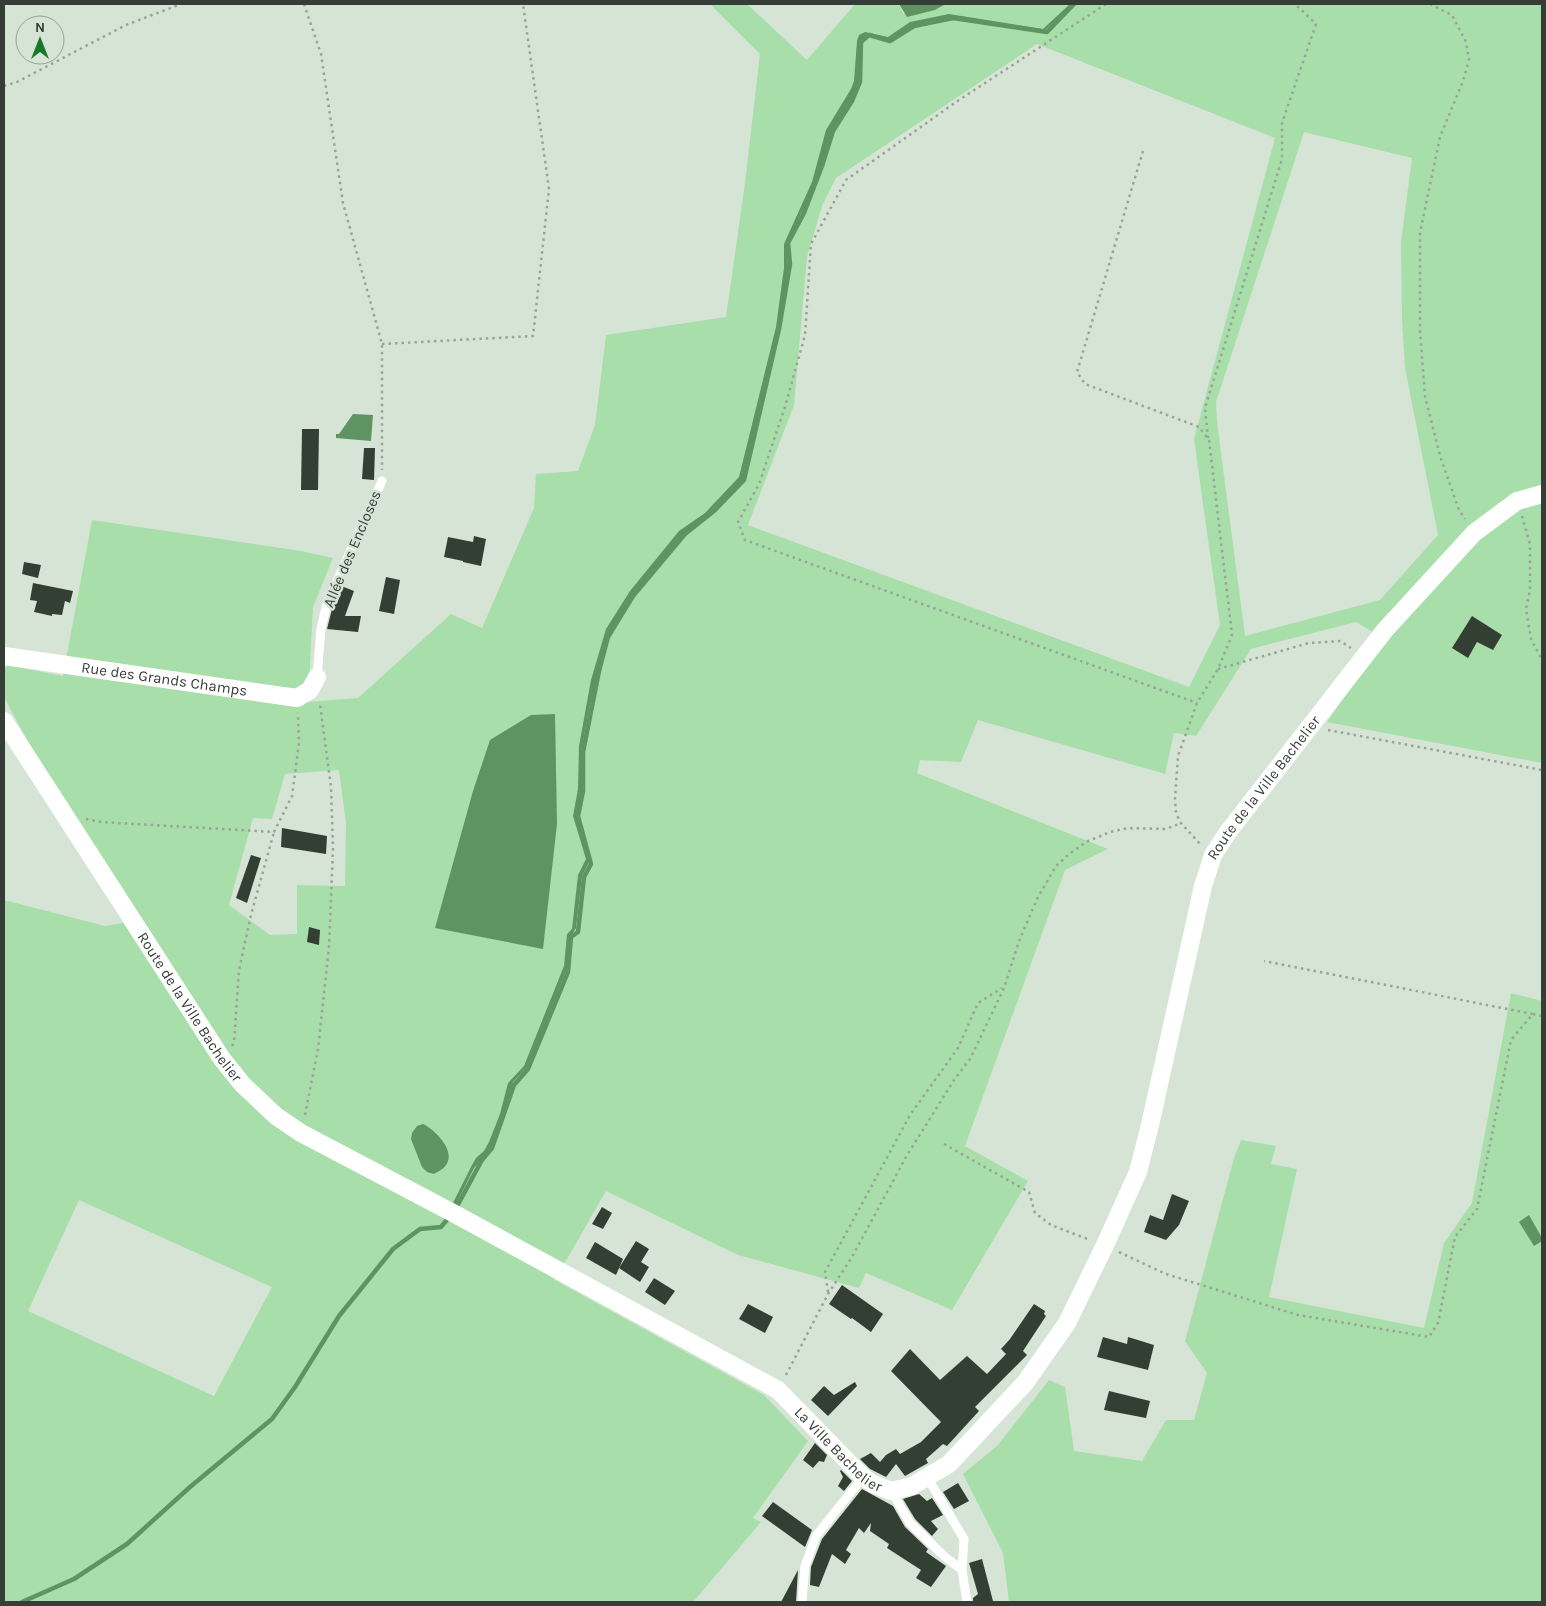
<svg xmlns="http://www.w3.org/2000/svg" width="1546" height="1606" viewBox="0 0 1546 1606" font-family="Karla,sans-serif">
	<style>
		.green { fill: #a8deaa; fill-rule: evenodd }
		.water { fill: #5f9362 }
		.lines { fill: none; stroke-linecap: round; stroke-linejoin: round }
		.stream { stroke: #5f9362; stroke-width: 4.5 }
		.building { fill: #343f34 }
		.path { stroke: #99a499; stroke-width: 2.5; stroke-dasharray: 2.5 4; stroke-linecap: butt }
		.service { stroke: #fff; stroke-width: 9 }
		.minor { stroke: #fff; stroke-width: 18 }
		.labels { text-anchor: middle; stroke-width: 5; stroke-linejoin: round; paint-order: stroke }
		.street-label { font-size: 15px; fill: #363c36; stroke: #d6e4d6 }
	</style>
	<rect width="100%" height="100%" fill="#d6e4d6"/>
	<!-- green -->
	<g class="green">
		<path d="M710 4H747L807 60 855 4H899L903 14 935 10 946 4H1542V763L1327 722 1385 639 1356 622 1251 649 1196 736 1174 733 1165 774 978 720 961 762 920 760 917 773 1108 849 1065 870 965 1146 1028 1181 952 1310 866 1273 859 1288 738 1255 606 1191 567 1259 553 1279 764 1395 808 1441 753 1518 761 1522 693 1602H4V900L105 926 123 923 43 795 53 788 4 697V671L7 665 63 676 92 520 301 551 333 558 313 607 308 702 358 698 451 614 482 628 534 508 536 474 578 471 595 425 606 335 726 317 745 183 760 54ZM1037 44 1275 138 1194 439 1220 625 1189 687 748 525 794 405 807 257 822 206 836 178ZM1304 132 1412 158 1401 242 1402 320 1405 368 1438 535 1380 600 1245 636 1217 422 1216 402ZM339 770 346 824 345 886 297 885V934L270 935 229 905 253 818 272 819 285 774ZM79 1200 272 1287 214 1396 28 1311Z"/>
		<polygon points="1511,993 1542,1001 1542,1602 1009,1602 1003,1553 963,1474 998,1445 1049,1380 1065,1387 1074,1451 1142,1461 1166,1420 1194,1420 1207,1373 1185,1341 1234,1158 1241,1140 1276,1146 1271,1164 1297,1169 1269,1297 1424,1328 1444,1243 1472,1203"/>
	</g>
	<!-- water -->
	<g class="water">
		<polygon points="899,4 946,4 935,10 907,17"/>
		<polygon points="1070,4 1074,4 1044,31 959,18 947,18 907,28 888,40 865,36 860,44 858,83 855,92 833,128 812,191 787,243 788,268 774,348 742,480 702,520 682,535 653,571 632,595 607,637 590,705 581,752 582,787 577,818 589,862 582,876 576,928 571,936 567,969 527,1067 513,1082 495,1137 486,1155 474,1168 455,1206 452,1205 472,1165 476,1158 484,1151 489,1142 500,1114 508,1083 524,1066 564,966 567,934 572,929 578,875 586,859 573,816 578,789 579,746 591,680 606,629 630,591 679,531 705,513 739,477 776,327 784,268 784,244 812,182 826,130 851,89 854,81 857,41 859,35 865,32 888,37 910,22 949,14 1043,29"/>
		<polygon points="353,414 373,415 371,441 336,438 336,434 339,434"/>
		<polygon points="555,714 557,824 543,949 435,928 473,791 490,740 531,715"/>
		<path d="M423 1124C434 1129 453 1148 448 1161 446 1168 439 1171 434 1174L427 1172 422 1167 411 1139 412 1133 417 1126Z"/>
		<polygon points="1529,1215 1542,1238 1542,1241 1534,1246 1519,1222"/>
	</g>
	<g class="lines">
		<!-- stream -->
		<g class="stream">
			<polyline points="455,1210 482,1160 492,1148 514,1085 528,1069 568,972 571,937 578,932 584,877 591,864 578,816 583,791 583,752 599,671 608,637 633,596 685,534 714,511 744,480 779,329 790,264 788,243 804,213 822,166 833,131 852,101 860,82 861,42 869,35 890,41 914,26 953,18 1047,32 1074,4"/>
			<polyline points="22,1602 74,1579 127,1544 190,1487 272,1419 295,1387 339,1316 393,1249 420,1229 441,1227 450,1216"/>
		</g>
	</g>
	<!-- building -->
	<g class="building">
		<polygon points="302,429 319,429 318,490 301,490"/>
		<polygon points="364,448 375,448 374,480 362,479"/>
		<polygon points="474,536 486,539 481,566 463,562 463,561 444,557 448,537 473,542"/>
		<polygon points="24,562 41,565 38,578 22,574"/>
		<polygon points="386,577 400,580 394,614 379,611"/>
		<polygon points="33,583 73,591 70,603 65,601 62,615 52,614 52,616 34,612 37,601 30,600"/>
		<polygon points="341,586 354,591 345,616 361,616 358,632 327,629 332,609"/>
		<polygon points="1472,616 1502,635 1493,650 1477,642 1468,658 1452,648"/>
		<polygon points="282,828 327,836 326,854 281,847"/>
		<polygon points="251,855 261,858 247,903 236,898"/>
		<polygon points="309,927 320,930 319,945 307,942"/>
		<polygon points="1172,1194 1189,1201 1179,1225 1166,1240 1144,1232 1150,1215 1163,1220"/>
		<polygon points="602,1207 612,1213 603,1229 592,1224"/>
		<polygon points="636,1241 649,1249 641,1262 649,1267 640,1282 619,1268"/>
		<polygon points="595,1242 623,1259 616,1275 586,1258"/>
		<polygon points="654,1278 675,1291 665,1305 645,1292"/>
		<polygon points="842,1285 883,1314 871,1332 852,1318 851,1319 829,1304"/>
		<polygon points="748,1304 773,1317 765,1333 739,1319"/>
		<polygon points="1034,1304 1045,1311 1044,1314 1046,1316 1023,1351 1027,1355 975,1407 979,1411 947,1446 943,1444 926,1459 928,1463 905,1476 896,1464 886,1477 870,1469 860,1459 871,1453 880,1462 886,1455 896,1449 900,1454 921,1442 941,1422 891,1371 910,1349 940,1380 967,1356 987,1374 1006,1354 1001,1349 1010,1339"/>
		<polygon points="1103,1337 1127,1344 1128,1337 1154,1345 1148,1370 1097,1357"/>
		<polygon points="855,1382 857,1386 828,1416 811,1400 824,1386 834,1395"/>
		<polygon points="1109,1391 1150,1401 1146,1418 1104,1410"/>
		<polygon points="815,1443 827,1455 824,1462 819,1461 813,1468 803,1460"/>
		<polygon points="841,1470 852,1481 844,1491 838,1486 843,1477 840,1471"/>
		<polygon points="958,1483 969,1501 954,1509 943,1492"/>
		<polygon points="862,1489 893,1506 905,1527 928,1549 926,1552 946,1566 931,1587 916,1578 921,1570 887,1548 889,1544 870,1531 871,1523 864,1533 859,1528 846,1550 851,1554 845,1564 832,1554 819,1587 810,1585 811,1567 822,1539"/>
		<polygon points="919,1494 927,1501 932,1498 943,1515 931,1521 938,1529 932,1536 915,1519 903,1499"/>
		<polygon points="773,1502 812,1530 805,1547 762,1516"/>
		<polygon points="982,1559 993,1601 973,1602 973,1598 978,1594 969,1563"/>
		<polygon points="798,1570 796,1602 781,1602"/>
	</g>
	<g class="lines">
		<!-- path -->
		<g class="path">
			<polyline points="304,4 321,54 343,203 382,344 382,470"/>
			<polyline points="1106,4 956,102 846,180 811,244 805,335 785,407 759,484 738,522 745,540 1197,703"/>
			<polyline points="1430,4 1452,15 1466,42 1469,60 1463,81 1440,137 1420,233 1420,331 1425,396 1440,456 1459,510 1465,519"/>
			<polyline points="4,86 17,82 126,25 181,4"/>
			<polyline points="1143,151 1077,372 1085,384 1199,427 1209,440 1232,635 1218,669 1197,703 1178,756 1175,799 1176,813 1180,822 1201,845"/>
			<polyline points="382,344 533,336 549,189 523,4"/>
			<polyline points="1208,438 1205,408 1282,159 1282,123 1316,24 1295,4"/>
			<polyline points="1522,516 1530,544 1530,590 1526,609 1531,639 1542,660"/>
			<polyline points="1218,669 1309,643 1340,641 1351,648"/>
			<polyline points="1328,730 1542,770"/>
			<polyline points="86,819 101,822 274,832 292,796 299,743 298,713"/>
			<polyline points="1533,1014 1542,1016"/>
			<polyline points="232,1046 234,1042 239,970 251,915 274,832"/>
			<polyline points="305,1115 318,1049 329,947 333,848 331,787 320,704"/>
			<polyline points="944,1144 1029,1192 1035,1213 1051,1225 1090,1240"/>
			<polyline points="1119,1252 1166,1274 1298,1315 1429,1337 1438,1323 1455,1237 1477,1209 1511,1040 1533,1014 1264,961"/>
			<polyline points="828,1292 825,1272 910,1115 958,1048 978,1003 1002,988"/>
			<polyline points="786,1375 828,1294 852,1257 906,1157 954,1080 970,1059 1004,988 1019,941 1038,897 1056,866 1069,854 1088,841 1110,832 1128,828 1164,829 1175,826 1180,822"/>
		</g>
		<!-- service -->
		<g class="service">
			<polyline points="317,677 321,629 327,603 382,481"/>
			<polyline points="927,1477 964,1539 962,1570 967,1602"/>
			<polyline points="891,1491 910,1523 944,1556 962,1570"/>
			<polyline points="802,1602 805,1566 816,1536 863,1477"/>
		</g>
		<!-- minor -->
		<g class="minor">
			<path id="s1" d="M4 656 297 698 310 690 317 677"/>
			<path id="s2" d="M4 721 222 1059 243 1085 276 1116 301 1133 453 1213 778 1390 863 1477 873 1484 891 1491 912 1486 949 1464 1025 1383 1067 1323 1105 1245 1138 1172 1150 1125 1203 886 1213 855 1228 832 1385 630 1474 533 1517 501 1542 494"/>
		</g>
	</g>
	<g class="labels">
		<!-- street labels -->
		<g class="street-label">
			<text transform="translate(352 549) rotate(-67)" y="5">Allée des Encloses</text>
			<text dy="5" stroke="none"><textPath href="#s1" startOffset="162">Rue des Grands Champs</textPath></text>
			<text dy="5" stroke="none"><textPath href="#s2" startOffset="2032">Route de la Ville Bachelier</textPath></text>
			<text dy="5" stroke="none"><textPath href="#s2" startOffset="341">Route de la Ville Bachelier</textPath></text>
			<text dy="5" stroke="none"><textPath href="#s2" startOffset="1138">La Ville Bachelier</textPath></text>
		</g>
	</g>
	<!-- border -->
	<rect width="1546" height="1606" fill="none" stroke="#363c36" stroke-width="10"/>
	<!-- north arrow -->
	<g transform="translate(40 40)"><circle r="24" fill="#d6e4d6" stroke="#96a196"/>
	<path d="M0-4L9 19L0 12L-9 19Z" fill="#187829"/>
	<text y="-8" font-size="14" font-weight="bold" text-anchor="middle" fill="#363c36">N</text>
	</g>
</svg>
